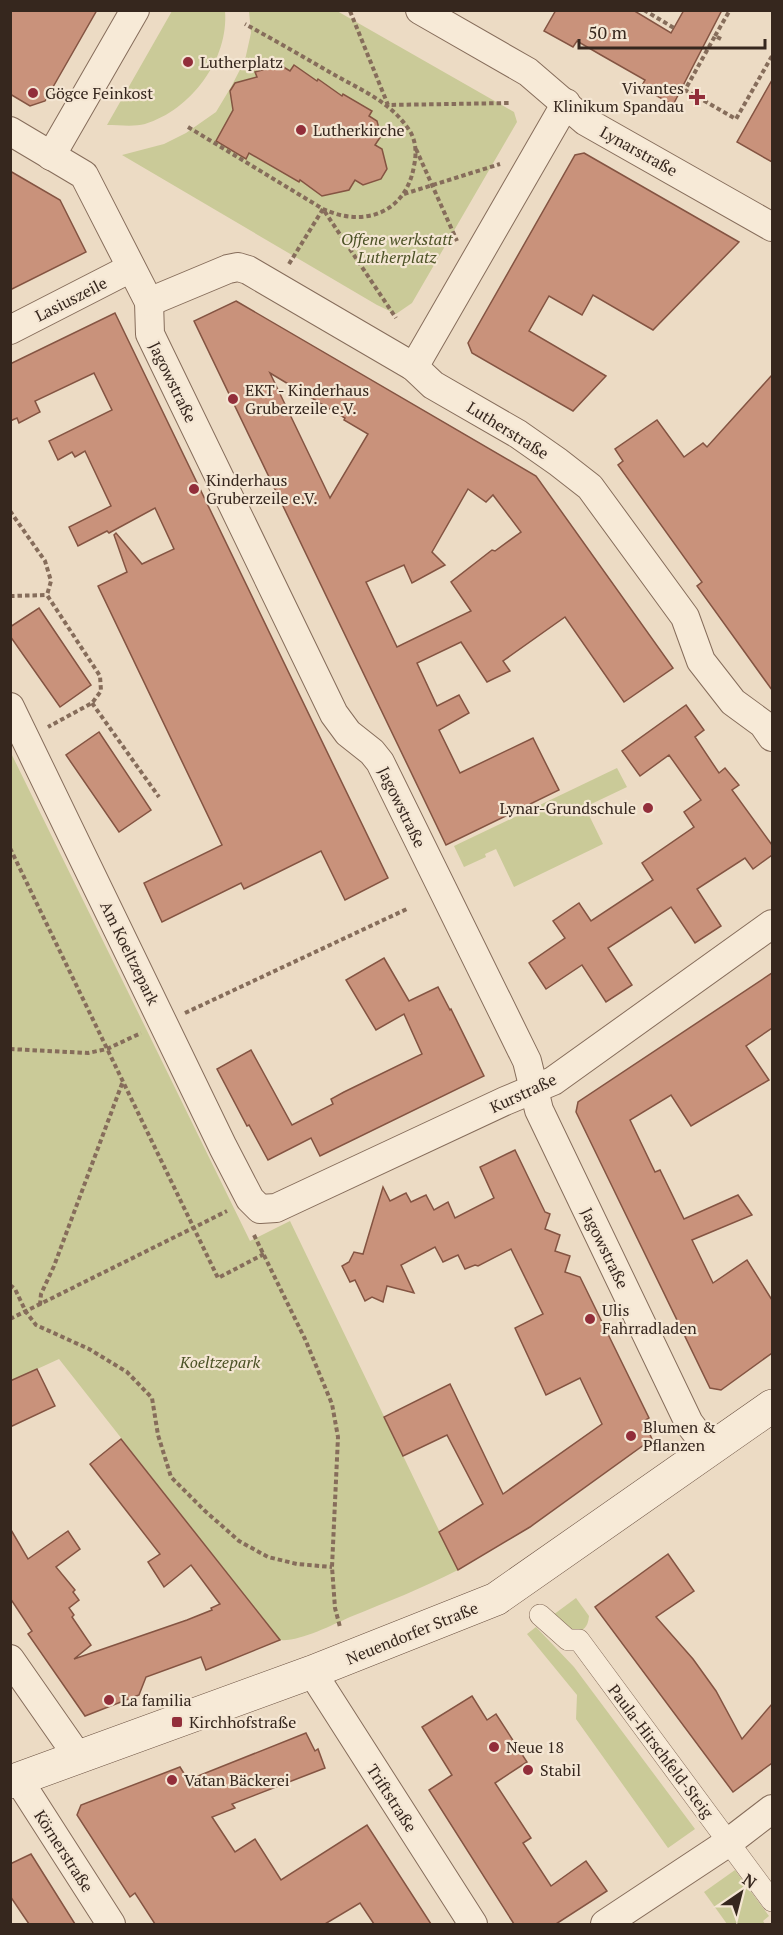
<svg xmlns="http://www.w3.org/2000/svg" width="783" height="1935" viewBox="0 0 783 1935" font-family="'PT Serif',serif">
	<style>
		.green { fill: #caca98 }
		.building { fill: #c9927b; stroke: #845442; stroke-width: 1.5; fill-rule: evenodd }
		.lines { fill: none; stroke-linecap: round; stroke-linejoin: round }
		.pedestrian-casing { stroke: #866d5b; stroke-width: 22 }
		.minor-casing { stroke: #866d5b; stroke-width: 30 }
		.secondary-casing { stroke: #684e3e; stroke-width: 34 }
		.path { stroke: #866d5b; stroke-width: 4; stroke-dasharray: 4.5 3; stroke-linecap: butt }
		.pedestrian { stroke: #f7ead7; stroke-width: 21 }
		.minor { stroke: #f7ead7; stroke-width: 28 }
		.secondary { stroke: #f7ead7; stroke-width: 33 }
		.poi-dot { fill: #922e3a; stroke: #f4e6d3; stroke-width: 2 }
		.labels { text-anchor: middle; stroke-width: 4.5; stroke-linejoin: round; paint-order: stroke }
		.poi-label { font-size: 16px; fill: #36271e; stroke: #f4e6d3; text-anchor: start }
		.street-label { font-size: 16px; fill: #36271e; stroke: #f4e6d3 }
		.park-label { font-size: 16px; font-style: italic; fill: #4c5226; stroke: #f4e6d3 }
	</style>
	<rect width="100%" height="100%" fill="#ecdbc4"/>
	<!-- green -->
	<g class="green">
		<path d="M172 11H225C229 59 191 110 145 124 134 127 119 125 107 125Z"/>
		<polygon points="249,11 337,11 514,112 517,122 412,303 396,314 377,305 122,155 164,144 186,133 216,112 231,87 245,60 251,33"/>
		<path d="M10 751 250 1241 290 1221 458 1570C423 1588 387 1602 350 1617 332 1625 299 1642 280 1640L59 1359 11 1381Z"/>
		<polygon points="617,768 627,787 585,807 603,844 514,887 496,849 485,854 486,857 464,867 454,846"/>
		<path d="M576 1598 589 1616C588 1627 584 1630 574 1634L553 1615Z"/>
		<polygon points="536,1627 574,1667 695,1829 668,1848 576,1719 577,1695 527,1634"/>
		<polygon points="735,1870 769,1916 763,1921 765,1924 727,1924 704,1892"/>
	</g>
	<!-- building -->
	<g class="building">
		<polygon points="10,10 97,10 45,101 30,106 10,94"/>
		<polygon points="556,10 633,10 671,33 684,10 722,10 673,105 641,87 645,80 601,55 577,41 573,47 544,31"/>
		<polygon points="280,65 290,71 294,65 317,81 318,79 342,96 343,94 372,111 369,116 377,121 381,136 375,145 382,149 387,169 381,179 363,185 355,180 349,190 322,196 300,180 299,182 249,153 246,159 216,141 233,110 230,91 235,83 257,77 255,72"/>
		<polygon points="772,80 772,162 737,142"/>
		<polygon points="584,153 739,242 653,330 593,295 582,315 549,296 529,331 606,376 573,411 472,353 468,343 575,155"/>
		<polygon points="10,171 60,200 86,252 10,290"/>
		<path d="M236 301 536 476 673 668 624 702 565 617 503 661 510 671 487 682 461 642 417 663 437 706 459 695 469 713 439 730 460 773 533 738 559 790 446 845 194 321ZM270 373 345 418 344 420 368 434 330 498ZM468 489 486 502 493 495 521 532 495 551 492 550 451 582 471 611 397 647 366 582 404 565 412 583 445 565 432 552Z"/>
		<polygon points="115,313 388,878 345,900 321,851 244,889 241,883 162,922 144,883 222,845 98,586 127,572 114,535 116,533 142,564 174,549 155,508 109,533 107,531 78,546 69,527 111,506 85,451 75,457 72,452 58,460 49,441 112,410 94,373 35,401 40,412 19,423 17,418 10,421 10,364"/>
		<polygon points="772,375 772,690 697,586 702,582 618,465 623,461 615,449 657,420 684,457 703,443 707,447"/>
		<polygon points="39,608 91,685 60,707 10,636 10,627"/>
		<polygon points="686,705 704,730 695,737 719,773 725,768 739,785 732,790 772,845 772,855 753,869 745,858 697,889 721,926 695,943 671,907 608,948 632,985 606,1002 582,965 546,989 529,963 565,938 553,921 579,903 591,921 653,880 642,863 694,827 684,812 701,800 669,755 640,776 622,751"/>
		<polygon points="99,732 151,810 119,832 66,755"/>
		<polygon points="384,958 409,1001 438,987 450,1010 451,1009 484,1076 320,1156 311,1138 268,1160 249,1125 247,1126 217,1069 251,1050 292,1125 333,1104 331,1099 344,1092 422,1054 404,1014 376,1030 346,980"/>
		<polygon points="772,973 772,1028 746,1046 769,1080 691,1126 671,1095 630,1120 655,1172 660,1170 684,1219 738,1195 752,1215 692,1240 713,1283 747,1260 772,1300 772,1353 721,1390 710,1388 576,1112 578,1102"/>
		<polygon points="515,1150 545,1212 550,1214 545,1229 560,1235 555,1251 570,1256 565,1272 580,1277 649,1418 644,1421 652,1439 530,1527 458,1570 439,1532 483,1504 447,1435 403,1456 384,1417 450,1384 503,1494 602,1424 580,1378 546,1395 515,1328 543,1314 511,1249 478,1266 475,1265 465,1269 458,1255 443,1262 435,1247 401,1265 414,1293 387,1286 383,1302 372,1297 365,1301 355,1280 350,1282 342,1266 349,1262 354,1252 363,1254 383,1187 390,1201 406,1193 411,1202 426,1195 434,1210 448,1202 455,1218 494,1198 480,1167"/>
		<polygon points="37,1369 55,1406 10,1427 10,1381"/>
		<polygon points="121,1439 280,1640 206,1670 201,1657 146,1677 139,1695 85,1716 28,1634 32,1631 10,1598 10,1528 28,1559 68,1531 80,1549 56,1567 75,1590 73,1592 79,1600 69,1608 74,1615 72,1617 91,1645 74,1659 187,1620 212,1610 211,1608 220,1604 191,1565 164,1587 148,1562 160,1554 90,1464"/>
		<polygon points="668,1554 694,1591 656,1617 693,1659 716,1691 742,1739 772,1704 772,1763 733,1792 595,1607"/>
		<polygon points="472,1696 487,1720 496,1714 527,1762 495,1783 531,1838 523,1843 551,1886 586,1861 607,1891 556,1924 514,1924 429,1790 452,1775 422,1727"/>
		<polygon points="306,1733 315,1751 318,1749 325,1768 232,1804 235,1808 212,1817 235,1852 255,1839 281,1880 367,1825 431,1924 374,1924 360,1903 325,1924 155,1924 135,1893 130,1897 77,1815 81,1805 180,1767 188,1780"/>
		<polygon points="31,1854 75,1924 29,1924 10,1896 10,1864"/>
	</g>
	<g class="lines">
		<defs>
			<polyline id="pedestrian" points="540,1615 568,1640 579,1640 772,1901"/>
			<g id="minor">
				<polyline points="420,10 528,72 585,121 772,227"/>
				<polyline points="10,131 84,175 149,302 150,334 334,714 348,733 372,752 380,762 527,1061 539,1110 689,1423 710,1451"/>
				<polyline points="51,156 135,10"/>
				<polyline points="149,302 228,269 238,267 248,270 414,367 433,385 518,434 558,462 590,487 685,617 701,661 733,702 763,724 772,737"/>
				<polyline points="10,330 131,268"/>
				<polyline points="414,367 566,103"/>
				<polyline points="10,707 223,1147 250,1199 260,1209 276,1208 505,1101 553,1081 772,924"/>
				<polyline points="10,1659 79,1758"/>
				<polyline points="312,1672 473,1924"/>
				<polyline points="18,1779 111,1924"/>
				<polyline points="605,1924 729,1842 772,1809"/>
			</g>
			<polyline id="secondary" points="10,1782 312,1672 496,1599 772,1406"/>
		</defs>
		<!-- pedestrian casing -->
		<use href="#pedestrian" class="pedestrian-casing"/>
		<!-- minor casing -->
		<use href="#minor" class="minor-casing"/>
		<!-- secondary casing -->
		<use href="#secondary" class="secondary-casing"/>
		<!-- path -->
		<g class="path">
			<polyline points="644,10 674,28"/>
			<polyline points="350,11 388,105 510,103"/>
			<polyline points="715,36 730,10"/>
			<polyline points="721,39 715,36 685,90 736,119 772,56"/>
			<path d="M188 127 323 209C364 228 406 213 414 166 417 152 416 138 407 127 389 101 359 89 333 74 304 57 274 40 245 24"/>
			<polyline points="416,149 457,241"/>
			<polyline points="404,194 500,164"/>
			<polyline points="289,264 323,209 396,318"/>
			<polyline points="10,511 45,561 51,581 47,595 100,676 101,691 92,703 48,727"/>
			<polyline points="10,596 47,595"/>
			<polyline points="92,703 159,797"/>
			<polyline points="10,848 218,1278 264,1254"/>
			<polyline points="185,1013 409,908"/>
			<polyline points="10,1049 88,1053 107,1049 141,1033"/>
			<polyline points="254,1235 305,1339 332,1404 338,1437 332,1567 335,1608 340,1627"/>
			<polyline points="10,1285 15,1289 26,1312 36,1325 89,1349 127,1372 152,1398 158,1435 171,1477 204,1510 239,1541 268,1557 297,1564 332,1567"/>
			<polyline points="40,1305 41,1294 54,1266 123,1081"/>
			<polyline points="10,1319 227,1211"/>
		</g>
		<!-- pedestrian -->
		<use href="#pedestrian" class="pedestrian"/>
		<!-- minor -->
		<use href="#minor" class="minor"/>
		<!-- secondary -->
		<use href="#secondary" class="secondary"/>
	</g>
	<!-- markers -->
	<g class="poi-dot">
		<circle cx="188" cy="62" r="6"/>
		<circle cx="33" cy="93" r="6"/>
		<path d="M694 88h6v6h6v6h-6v6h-6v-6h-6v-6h6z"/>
		<circle cx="301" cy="130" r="6"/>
		<circle cx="233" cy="399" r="6"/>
		<circle cx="194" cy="489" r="6"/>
		<circle cx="648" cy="808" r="6"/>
		<circle cx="590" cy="1319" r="6"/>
		<circle cx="631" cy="1436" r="6"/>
		<circle cx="109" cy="1700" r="6"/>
		<rect x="171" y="1716" width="12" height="12" rx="3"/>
		<circle cx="494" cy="1747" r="6"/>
		<circle cx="528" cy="1770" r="6"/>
		<circle cx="172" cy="1780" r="6"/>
	</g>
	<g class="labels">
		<!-- poi labels -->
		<g class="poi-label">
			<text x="200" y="68">Lutherplatz</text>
			<text x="684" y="94" text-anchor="end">Vivantes<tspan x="684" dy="18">Klinikum Spandau</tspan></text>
			<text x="45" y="99">Gögce Feinkost</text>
			<text x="313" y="136">Lutherkirche</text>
			<text x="245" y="396">EKT - Kinderhaus<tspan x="245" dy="18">Gruberzeile e.V.</tspan></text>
			<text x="206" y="486">Kinderhaus<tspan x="206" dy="18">Gruberzeile e.V.</tspan></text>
			<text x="636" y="814" text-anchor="end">Lynar-Grundschule</text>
			<text x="602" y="1316">Ulis<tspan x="602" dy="18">Fahrradladen</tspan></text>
			<text x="643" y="1433">Blumen &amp;<tspan x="643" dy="18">Pflanzen</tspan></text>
			<text x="121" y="1706">La familia</text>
			<text x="189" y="1728">Kirchhofstraße</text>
			<text x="506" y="1753">Neue 18</text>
			<text x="540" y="1776">Stabil</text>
			<text x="184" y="1786">Vatan Bäckerei</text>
		</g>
		<!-- street labels -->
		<g class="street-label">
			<text transform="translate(639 151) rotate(29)" y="6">Lynarstraße</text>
			<text transform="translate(71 299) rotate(-27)" y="6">Lasiuszeile</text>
			<text transform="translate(173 382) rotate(64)" y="6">Jagowstraße</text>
			<text transform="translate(508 430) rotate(32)" y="6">Lutherstraße</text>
			<text transform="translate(402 807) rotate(64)" y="6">Jagowstraße</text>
			<text transform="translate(130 953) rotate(64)" y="6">Am Koeltzepark</text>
			<text transform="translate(523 1093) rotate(-25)" y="6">Kurstraße</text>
			<text transform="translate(605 1248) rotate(64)" y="6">Jagowstraße</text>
			<text transform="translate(412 1633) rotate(-22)" y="6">Neuendorfer Straße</text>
			<text transform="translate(661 1751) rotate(53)" y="6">Paula-Hirschfeld-Steig</text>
			<text transform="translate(392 1798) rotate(57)" y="6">Triftstraße</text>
			<text transform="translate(64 1851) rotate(57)" y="6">Körnerstraße</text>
		</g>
		<!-- park labels -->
		<g class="park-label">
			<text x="397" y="245">Offene werkstatt<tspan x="397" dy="18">Lutherplatz</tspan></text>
			<text x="220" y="1368">Koeltzepark</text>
		</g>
	</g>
	<!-- border -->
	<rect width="783" height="1935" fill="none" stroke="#36271e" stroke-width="24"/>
	<!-- north arrow -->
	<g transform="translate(741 1893) rotate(35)" stroke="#f4e6d3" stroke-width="4.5" paint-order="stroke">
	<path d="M0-4.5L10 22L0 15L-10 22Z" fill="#36271e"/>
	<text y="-9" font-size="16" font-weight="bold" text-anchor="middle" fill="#36271e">N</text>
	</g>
	<!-- scale -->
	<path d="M579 39v9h186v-9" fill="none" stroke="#36271e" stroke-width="3"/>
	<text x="588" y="39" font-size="18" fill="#36271e" stroke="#f4e6d3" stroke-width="4.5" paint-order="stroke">50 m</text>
</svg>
